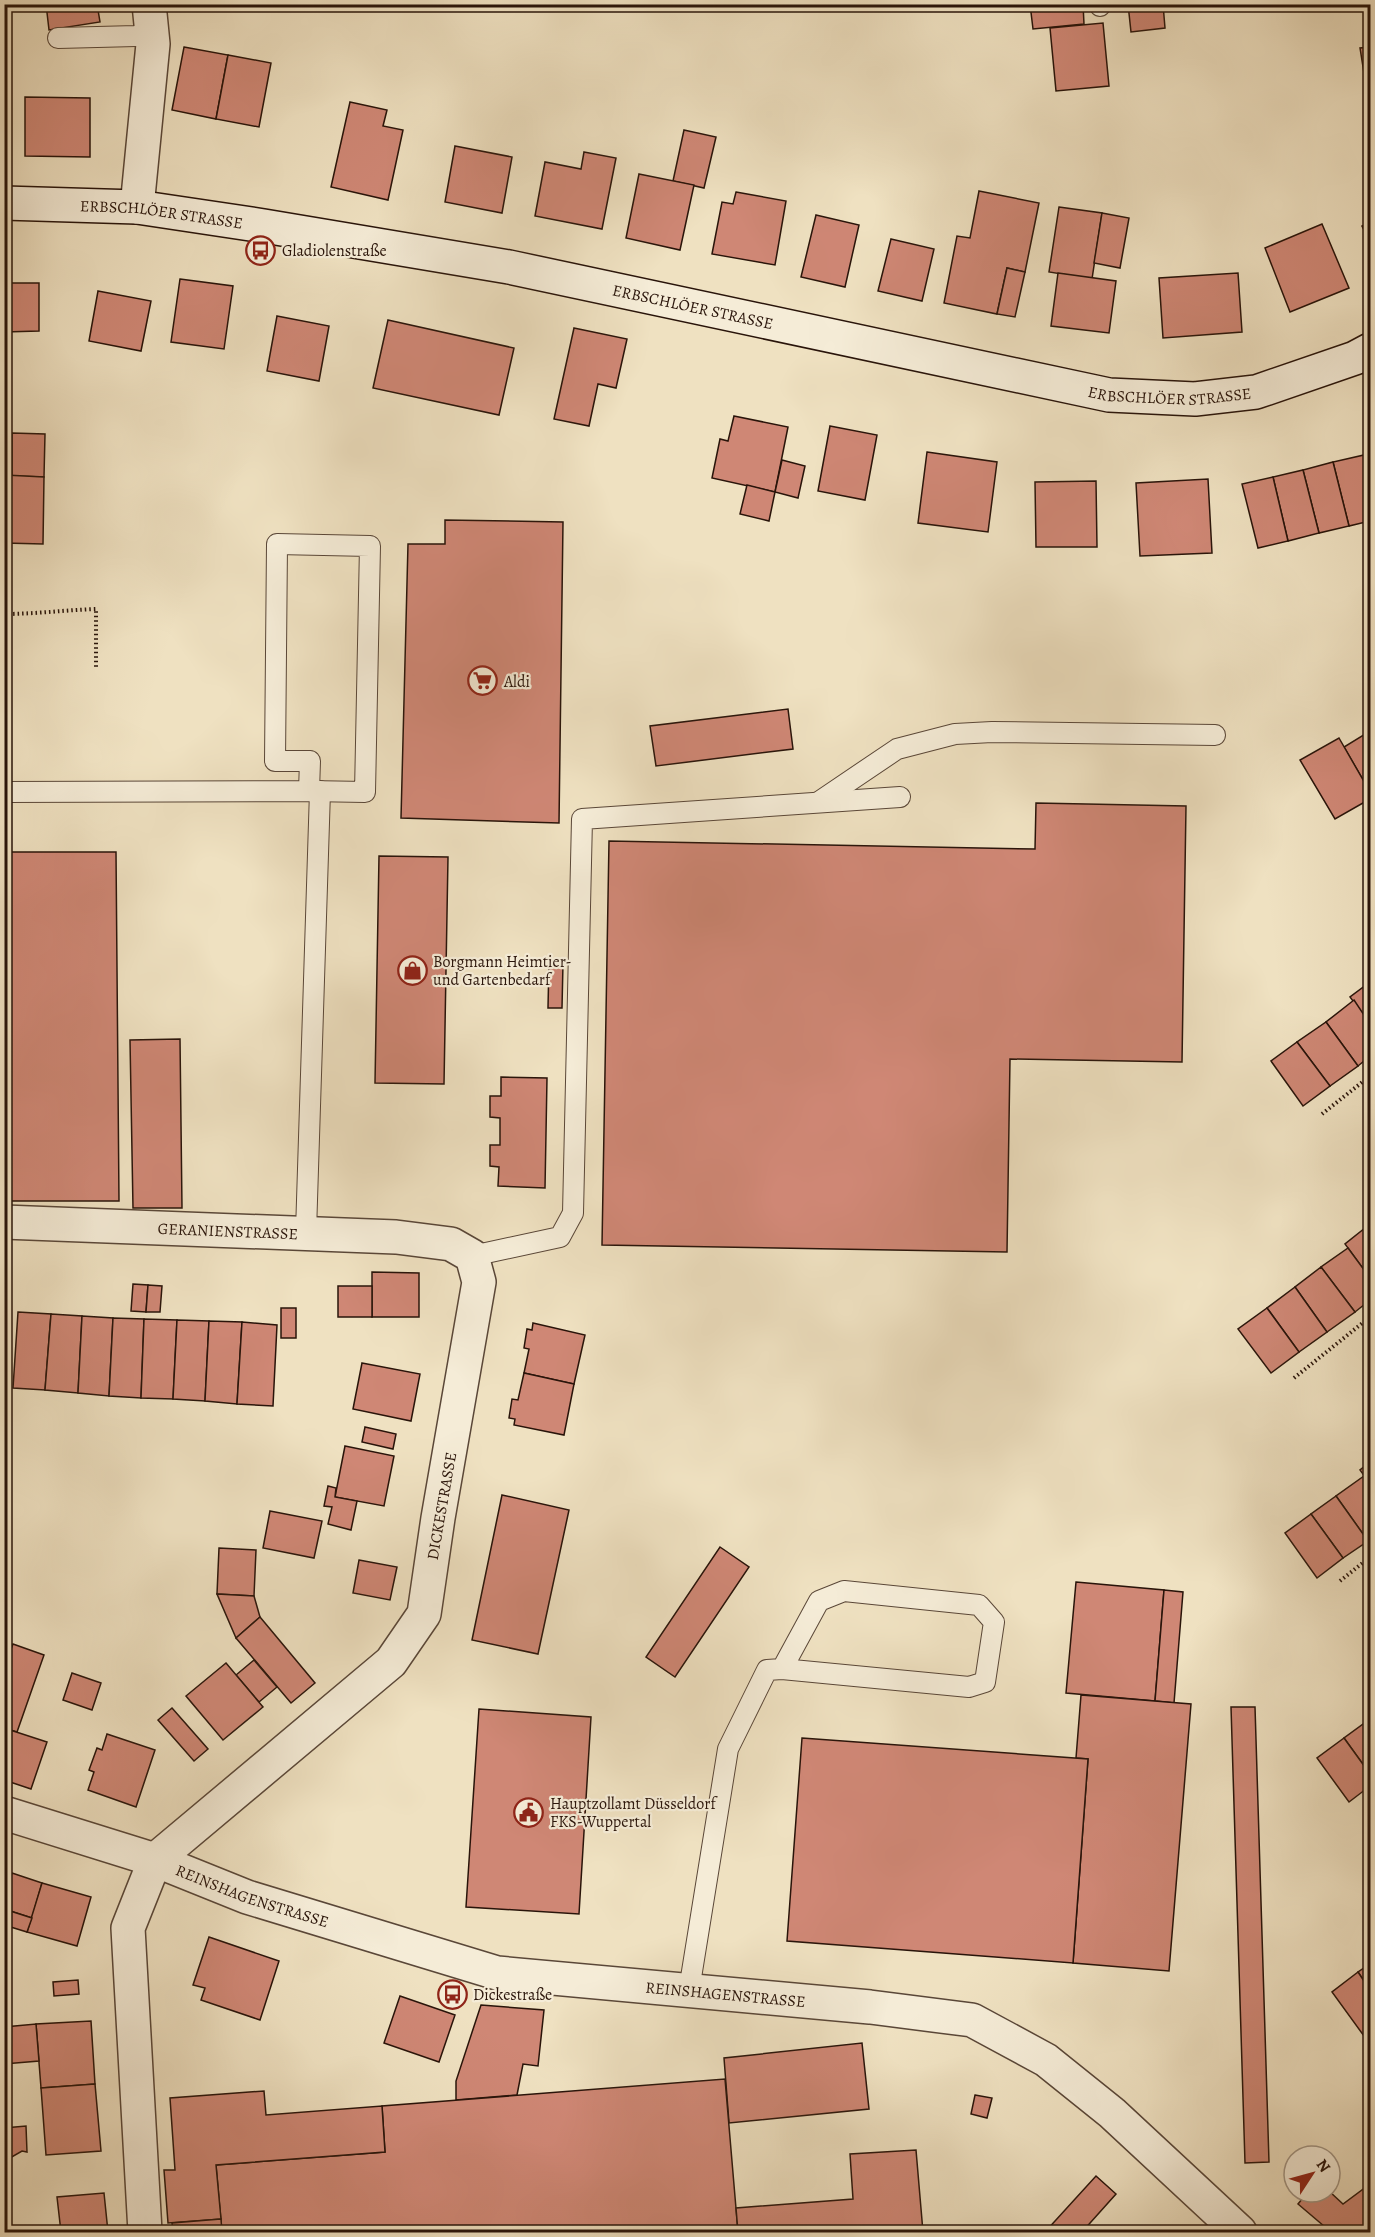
<svg xmlns="http://www.w3.org/2000/svg" width="1375" height="2237" viewBox="0 0 1375 2237" font-family="Alegreya,serif">
	<style>
		.building { fill: #cf8775; stroke: #29140a; stroke-width: 1.5 }
		.lines { fill: none; stroke-linecap: round; stroke-linejoin: round }
		.lane-casing { stroke: #5a4738; stroke-width: 22 }
		.street-casing { stroke: #5a4738; stroke-width: 36 }
		.secondary-casing { stroke: #29140a; stroke-width: 36 }
		.path { stroke: #29140a; stroke-width: 4; stroke-dasharray: 1.5 3; stroke-linecap: butt }
		.lane { stroke: #f5ecd7; stroke-width: 20 }
		.street { stroke: #f5ecd7; stroke-width: 33 }
		.secondary { stroke: #f5ecd7; stroke-width: 33 }
		.labels { text-anchor: middle; stroke-width: 4.5; stroke-linejoin: round; paint-order: stroke }
		.street-label { font-size: 16px; fill: #29140a; stroke: #f5ecd7 }
		.poi-label { font-size: 16px; fill: #29140a; stroke: #f5ecd7; text-anchor: start }
	</style>
	<rect width="100%" height="100%" fill="#efe1c1"/>
	<filter id="stains"><feTurbulence type="fractalNoise" baseFrequency=".00333" numOctaves="4"/><feColorMatrix values="0 0 0 0 .2 0 0 0 0 .09 0 0 0 0 .02 0 0 0 .5 -.17"/></filter>
	<radialGradient id="worn" r=".72"><stop offset=".6" stop-color="#630" stop-opacity="0"/><stop offset="1" stop-color="#630" stop-opacity=".3"/></radialGradient>
	<!-- building -->
	<g class="building">
		<polygon points="46,4 97,4 100,22 49,30"/>
		<polygon points="1030,4 1083,4 1084,24 1033,29"/>
		<polygon points="1128,4 1163,4 1165,28 1131,32"/>
		<polygon points="1103,23 1109,86 1056,91 1050,28"/>
		<polygon points="184,47 228,55 216,119 172,110"/>
		<polygon points="1370,47 1370,111 1360,48"/>
		<polygon points="228,55 271,63 259,127 216,119"/>
		<polygon points="25,97 90,98 90,157 25,156"/>
		<polygon points="350,102 387,110 383,126 403,130 388,200 331,187"/>
		<polygon points="684,130 716,137 704,188 673,181"/>
		<polygon points="455,146 512,157 502,213 445,202"/>
		<polygon points="584,152 616,158 602,229 535,216 545,162 581,169"/>
		<polygon points="639,174 694,185 680,250 626,238"/>
		<polygon points="979,191 1039,203 1025,272 1007,268 997,314 944,303 957,236 970,238"/>
		<polygon points="736,192 786,201 775,265 712,254 722,202 733,204"/>
		<polygon points="1059,207 1102,213 1092,279 1049,272"/>
		<polygon points="1102,213 1129,218 1120,268 1094,263"/>
		<polygon points="816,215 859,225 845,287 801,277"/>
		<polygon points="1370,222 1370,242 1362,226"/>
		<polygon points="1322,224 1349,288 1290,312 1265,248"/>
		<polygon points="891,239 934,249 922,301 878,291"/>
		<polygon points="1007,268 1025,272 1015,317 997,314"/>
		<polygon points="1058,273 1116,281 1109,333 1051,326"/>
		<polygon points="1238,273 1242,332 1163,338 1159,278"/>
		<polygon points="180,279 233,286 224,349 171,342"/>
		<polygon points="4,283 39,283 39,331 4,332"/>
		<polygon points="98,291 151,301 141,351 89,341"/>
		<polygon points="277,316 329,326 319,381 267,371"/>
		<polygon points="388,320 514,348 499,415 373,388"/>
		<polygon points="574,328 627,339 616,388 598,384 589,426 554,419"/>
		<polygon points="734,416 788,427 775,492 712,478 720,439 728,441"/>
		<polygon points="830,426 877,435 865,500 818,491"/>
		<polygon points="12,433 45,434 44,477 12,476"/>
		<polygon points="927,452 997,462 988,532 918,523"/>
		<polygon points="1370,454 1370,481 1364,455"/>
		<polygon points="1364,455 1370,481 1370,521 1349,526 1333,462"/>
		<polygon points="782,460 805,466 798,498 775,492"/>
		<polygon points="1333,462 1349,526 1319,533 1303,470"/>
		<polygon points="1303,470 1319,533 1288,541 1273,477"/>
		<polygon points="5,475 44,477 43,544 4,543"/>
		<polygon points="1273,477 1288,541 1258,548 1242,484"/>
		<polygon points="1208,479 1212,553 1140,556 1136,483"/>
		<polygon points="1096,481 1097,547 1036,547 1035,482"/>
		<polygon points="747,485 775,492 769,521 740,514"/>
		<polygon points="445,520 563,522 559,823 401,818 408,544 445,544"/>
		<polygon points="788,709 793,749 656,766 650,726"/>
		<polygon points="1370,731 1370,792 1344,747"/>
		<polygon points="1339,738 1370,792 1370,799 1335,819 1300,760"/>
		<polygon points="1036,803 1186,806 1182,1062 1010,1059 1007,1252 602,1245 609,841 1035,849"/>
		<polygon points="4,852 116,852 119,1201 4,1201"/>
		<polygon points="379,856 448,857 444,1084 375,1083"/>
		<polygon points="549,962 563,963 562,1008 548,1008"/>
		<polygon points="1370,982 1370,1024 1350,997"/>
		<polygon points="1354,1000 1370,1024 1370,1056 1358,1066 1326,1022"/>
		<polygon points="1326,1022 1358,1066 1330,1086 1297,1042"/>
		<polygon points="180,1039 182,1208 133,1208 130,1040"/>
		<polygon points="1297,1042 1330,1086 1303,1106 1271,1061"/>
		<polygon points="501,1077 547,1078 545,1188 498,1186 499,1167 490,1166 490,1145 500,1145 500,1118 490,1117 490,1096 501,1096"/>
		<polygon points="1370,1224 1370,1278 1345,1244"/>
		<polygon points="1348,1248 1370,1278 1370,1300 1355,1312 1321,1267"/>
		<polygon points="1321,1267 1355,1312 1327,1332 1295,1287"/>
		<polygon points="372,1272 419,1273 419,1317 372,1317"/>
		<polygon points="133,1284 148,1285 146,1312 131,1311"/>
		<polygon points="148,1285 162,1286 160,1312 146,1312"/>
		<rect x="338" y="1286" width="34" height="31"/>
		<polygon points="1295,1287 1327,1332 1299,1352 1267,1308"/>
		<rect x="281" y="1308" width="15" height="30"/>
		<polygon points="1267,1308 1299,1352 1271,1373 1238,1329"/>
		<polygon points="18,1312 51,1314 45,1390 13,1388"/>
		<polygon points="51,1314 82,1316 78,1393 45,1390"/>
		<polygon points="82,1316 113,1318 109,1396 78,1393"/>
		<polygon points="113,1318 144,1319 141,1398 109,1396"/>
		<polygon points="144,1319 177,1320 173,1399 141,1398"/>
		<polygon points="177,1320 209,1321 205,1401 173,1399"/>
		<polygon points="209,1321 242,1322 237,1404 205,1401"/>
		<polygon points="242,1322 277,1325 273,1406 237,1404"/>
		<polygon points="533,1323 585,1335 574,1384 524,1373 529,1349 524,1348 527,1329 532,1330"/>
		<polygon points="362,1363 420,1374 411,1421 353,1409"/>
		<polygon points="524,1373 574,1384 564,1435 514,1425 515,1419 509,1418 512,1399 518,1400"/>
		<polygon points="365,1427 396,1434 393,1449 362,1442"/>
		<polygon points="345,1446 394,1456 384,1506 335,1497"/>
		<polygon points="1370,1462 1370,1484 1360,1470"/>
		<polygon points="1364,1476 1370,1484 1370,1539 1368,1541 1336,1496"/>
		<polygon points="328,1486 336,1488 335,1497 357,1501 351,1530 328,1524 332,1507 324,1506"/>
		<polygon points="502,1495 569,1510 538,1654 472,1640"/>
		<polygon points="1336,1496 1368,1541 1343,1558 1311,1514"/>
		<polygon points="270,1511 322,1521 314,1558 263,1548"/>
		<polygon points="1311,1514 1343,1558 1317,1578 1285,1533"/>
		<polygon points="720,1547 749,1567 675,1677 646,1657"/>
		<polygon points="219,1548 256,1550 254,1596 217,1594"/>
		<polygon points="359,1560 397,1567 390,1600 353,1593"/>
		<polygon points="1076,1582 1164,1590 1155,1701 1066,1693"/>
		<polygon points="1164,1590 1183,1592 1174,1703 1155,1701"/>
		<polygon points="217,1594 254,1596 260,1617 236,1638"/>
		<polygon points="260,1617 315,1683 291,1703 236,1638"/>
		<polygon points="13,1644 44,1655 17,1732 4,1728 4,1668"/>
		<polygon points="254,1660 277,1687 259,1702 236,1675"/>
		<polygon points="226,1663 263,1707 223,1740 186,1696"/>
		<polygon points="72,1673 101,1683 92,1710 63,1700"/>
		<polygon points="1081,1695 1191,1704 1169,1971 1073,1963 1088,1759 1076,1758"/>
		<polygon points="1231,1707 1255,1707 1269,2162 1245,2163"/>
		<polygon points="172,1708 208,1749 194,1761 158,1720"/>
		<polygon points="479,1709 591,1717 579,1914 466,1907"/>
		<polygon points="1370,1719 1370,1774 1344,1738"/>
		<polygon points="4,1728 47,1742 31,1789 4,1780"/>
		<polygon points="107,1734 155,1750 136,1807 88,1790 94,1772 89,1770 97,1748 102,1750"/>
		<polygon points="802,1738 1088,1759 1073,1963 787,1941"/>
		<polygon points="1344,1738 1370,1774 1370,1786 1349,1802 1317,1758"/>
		<polygon points="12,1873 42,1883 32,1918 4,1909 4,1898"/>
		<polygon points="42,1883 91,1897 77,1946 27,1932"/>
		<polygon points="4,1909 32,1918 27,1932 4,1925"/>
		<polygon points="209,1937 279,1961 260,2020 201,2000 205,1988 193,1985"/>
		<polygon points="1370,1964 1370,1990 1358,1972"/>
		<polygon points="1358,1972 1370,1990 1370,2031 1364,2036 1332,1992"/>
		<polygon points="78,1980 79,1994 54,1996 53,1982"/>
		<polygon points="400,1996 455,2015 439,2062 384,2043"/>
		<polygon points="481,2005 544,2010 538,2066 523,2064 517,2095 456,2100 456,2081"/>
		<polygon points="91,2021 95,2084 41,2088 36,2024"/>
		<polygon points="36,2024 39,2061 4,2064 4,2027"/>
		<polygon points="862,2043 869,2109 729,2123 724,2058"/>
		<polygon points="725,2079 738,2232 222,2232 216,2165 385,2152 382,2106"/>
		<polygon points="95,2084 101,2151 46,2155 41,2088"/>
		<polygon points="264,2091 266,2115 382,2106 385,2152 216,2165 221,2219 168,2223 164,2170 175,2170 170,2098"/>
		<polygon points="975,2095 992,2098 987,2118 971,2114"/>
		<polygon points="26,2126 27,2152 22,2151 10,2158 6,2152 4,2153 4,2128"/>
		<polygon points="916,2150 923,2232 738,2232 736,2208 853,2199 850,2154"/>
		<polygon points="1096,2176 1116,2194 1082,2232 1045,2232"/>
		<polygon points="1370,2184 1370,2232 1331,2232 1298,2204 1308,2192 1330,2192 1343,2204"/>
		<polygon points="104,2193 108,2232 61,2232 57,2197"/>
		<polygon points="221,2219 222,2232 173,2232 172,2223"/>
	</g>
	<g class="lines">
		<defs>
			<g id="lane">
				<polyline points="1100,4 1100,6"/>
				<polyline points="58,38 136,36 152,32"/>
				<polyline points="4,792 309,791 310,761 275,761 277,544 370,546 365,792 309,791"/>
				<polyline points="820,801 897,749 955,734 992,732 1215,735"/>
				<polyline points="306,1232 320,791"/>
				<polyline points="472,1256 560,1237 573,1213 582,819 900,797"/>
				<polyline points="689,1990 728,1749 767,1670 782,1669 969,1687 985,1682 994,1622 979,1605 844,1591 819,1601 782,1669"/>
			</g>
			<g id="street">
				<polyline points="137,207 153,44 149,4"/>
				<path id="s1" d="M4 1222 396 1237 451 1244 472 1256 479 1282 438 1518 424 1614 391 1662 155 1860 128 1928 145 2232"/>
				<path id="s2" d="M4 1813 155 1860 247 1897 497 1973 870 2007 972 2020 1046 2060 1112 2113 1240 2232"/>
			</g>
			<g id="secondary">
				<path id="s3" d="M4 203 137 207 264 226 509 267 1109 395 1195 399 1256 392 1355 358 1370 350"/>
			</g>
		</defs>
		<!-- lane casing -->
		<use href="#lane" class="lane-casing"/>
		<!-- street casing -->
		<use href="#street" class="street-casing"/>
		<!-- secondary casing -->
		<use href="#secondary" class="secondary-casing"/>
		<!-- path -->
		<g class="path">
			<path d="M4 614C36 614 65 610 96 609V668"/>
			<polyline points="1322,1114 1370,1076"/>
			<polyline points="1294,1378 1370,1317"/>
			<polyline points="1340,1581 1370,1557"/>
		</g>
		<!-- lane -->
		<use href="#lane" class="lane"/>
		<!-- street -->
		<use href="#street" class="street"/>
		<!-- secondary -->
		<use href="#secondary" class="secondary"/>
	</g>
	<!-- icons -->
	<defs>
		<symbol id="bus-ring" viewBox="-11 -11 22 22"><circle r="9.5" fill="#f5ecd7" stroke="#8f2418" stroke-width="1.5"/><path d="M-5-6H5V4H4V6H2V4H-2V6H-4V4H-5ZM-3.5-4V0h7V-4ZM-3.5 1.2v1.5H-2V1.2ZM2 1.2v1.5H3.5V1.2Z" fill="#8f2418"/></symbol>
		<symbol id="supermarket-ring" viewBox="-11 -11 22 22"><circle r="9.5" fill="#f5ecd7" stroke="#8f2418" stroke-width="1.5"/><path d="M-6-5.5h2.5l.6 2H6L4.5 2H-2.5L-4.4-4H-6ZM-1.5 3.2a1.3 1.3 0 1 0 .1 0ZM3 3.2a1.3 1.3 0 1 0 .1 0Z" fill="#8f2418"/></symbol>
		<symbol id="shop-ring" viewBox="-11 -11 22 22"><circle r="9.5" fill="#f5ecd7" stroke="#8f2418" stroke-width="1.5"/><path d="M-5-2.5h2.3a2.7 3.5 0 0 1 5.4 0H5L5.5 6h-11ZM-1.5-2.5h3a1.5 2.3 0 0 0-3 0Z" fill="#8f2418"/></symbol>
		<symbol id="civic-ring" viewBox="-11 -11 22 22"><circle r="9.5" fill="#f5ecd7" stroke="#8f2418" stroke-width="1.5"/><path d="M-.6-6.5H3V-4.5H.6V-3L4-1V1h2V6H-6V1h2V-1L-.6-3ZM-1.2 2.5V6h2.4V2.5Z" fill="#8f2418"/></symbol>
	</defs>
	<g fill-rule="evenodd">
		<use href="#bus-ring" x="244" y="234" width="33" height="33"/>
		<use href="#supermarket-ring" x="466" y="664" width="33" height="33"/>
		<use href="#shop-ring" x="396" y="954" width="33" height="33"/>
		<use href="#civic-ring" x="512" y="1796" width="33" height="33"/>
		<use href="#bus-ring" x="436" y="1978" width="33" height="33"/>
	</g>
	<g class="labels">
		<!-- street labels -->
		<g class="street-label">
			<text dy="6" stroke="none"><textPath href="#s3" startOffset="158">ERBSCHLÖER STRASSE</textPath></text>
			<text dy="6" stroke="none"><textPath href="#s3" startOffset="698">ERBSCHLÖER STRASSE</textPath></text>
			<text dy="6" stroke="none"><textPath href="#s3" startOffset="1184">ERBSCHLÖER STRASSE</textPath></text>
			<text dy="6" stroke="none"><textPath href="#s1" startOffset="224">GERANIENSTRASSE</textPath></text>
			<text transform="translate(441 1506) rotate(-80)" y="6">DICKESTRASSE</text>
			<text dy="6" stroke="none"><textPath href="#s2" startOffset="262">REINSHAGENSTRASSE</textPath></text>
			<text dy="6" stroke="none"><textPath href="#s2" startOffset="748">REINSHAGENSTRASSE</textPath></text>
		</g>
		<!-- poi labels -->
		<g class="poi-label">
			<text x="282" y="256">Gladiolenstraße</text>
			<text x="504" y="687">Aldi</text>
			<text x="433" y="967">Borgmann Heimtier-<tspan x="433" dy="18">und Gartenbedarf</tspan></text>
			<text x="550" y="1809">Hauptzollamt Düsseldorf<tspan x="550" dy="18">FKS-Wuppertal</tspan></text>
			<text x="473" y="2000">Dickestraße</text>
		</g>
	</g>
	<!-- margin -->
	<rect width="1375" height="2237" fill="none" stroke="#efe1c1" stroke-width="24"/>
	<rect x="6" y="6" width="1363" height="2225" fill="none" stroke="#29140a" stroke-width="3"/>
	<rect x="12" y="12" width="1351" height="2213" fill="none" stroke="#29140a" stroke-width="1.5"/>
	<!-- north arrow -->
	<g transform="translate(1312 2174) rotate(54)"><circle r="28" fill="#f5ecd7" stroke="#a39685" stroke-width="1.5"/>
	<path d="M0-4.5L10 22L0 15L-10 22Z" fill="#8f2418"/>
	<text y="-9" font-size="16" font-weight="bold" text-anchor="middle" fill="#29140a">N</text>
	</g>
	<rect width="100%" height="100%" filter="url(#stains)"/>
	<rect width="100%" height="100%" fill="url(#worn)"/>
</svg>
